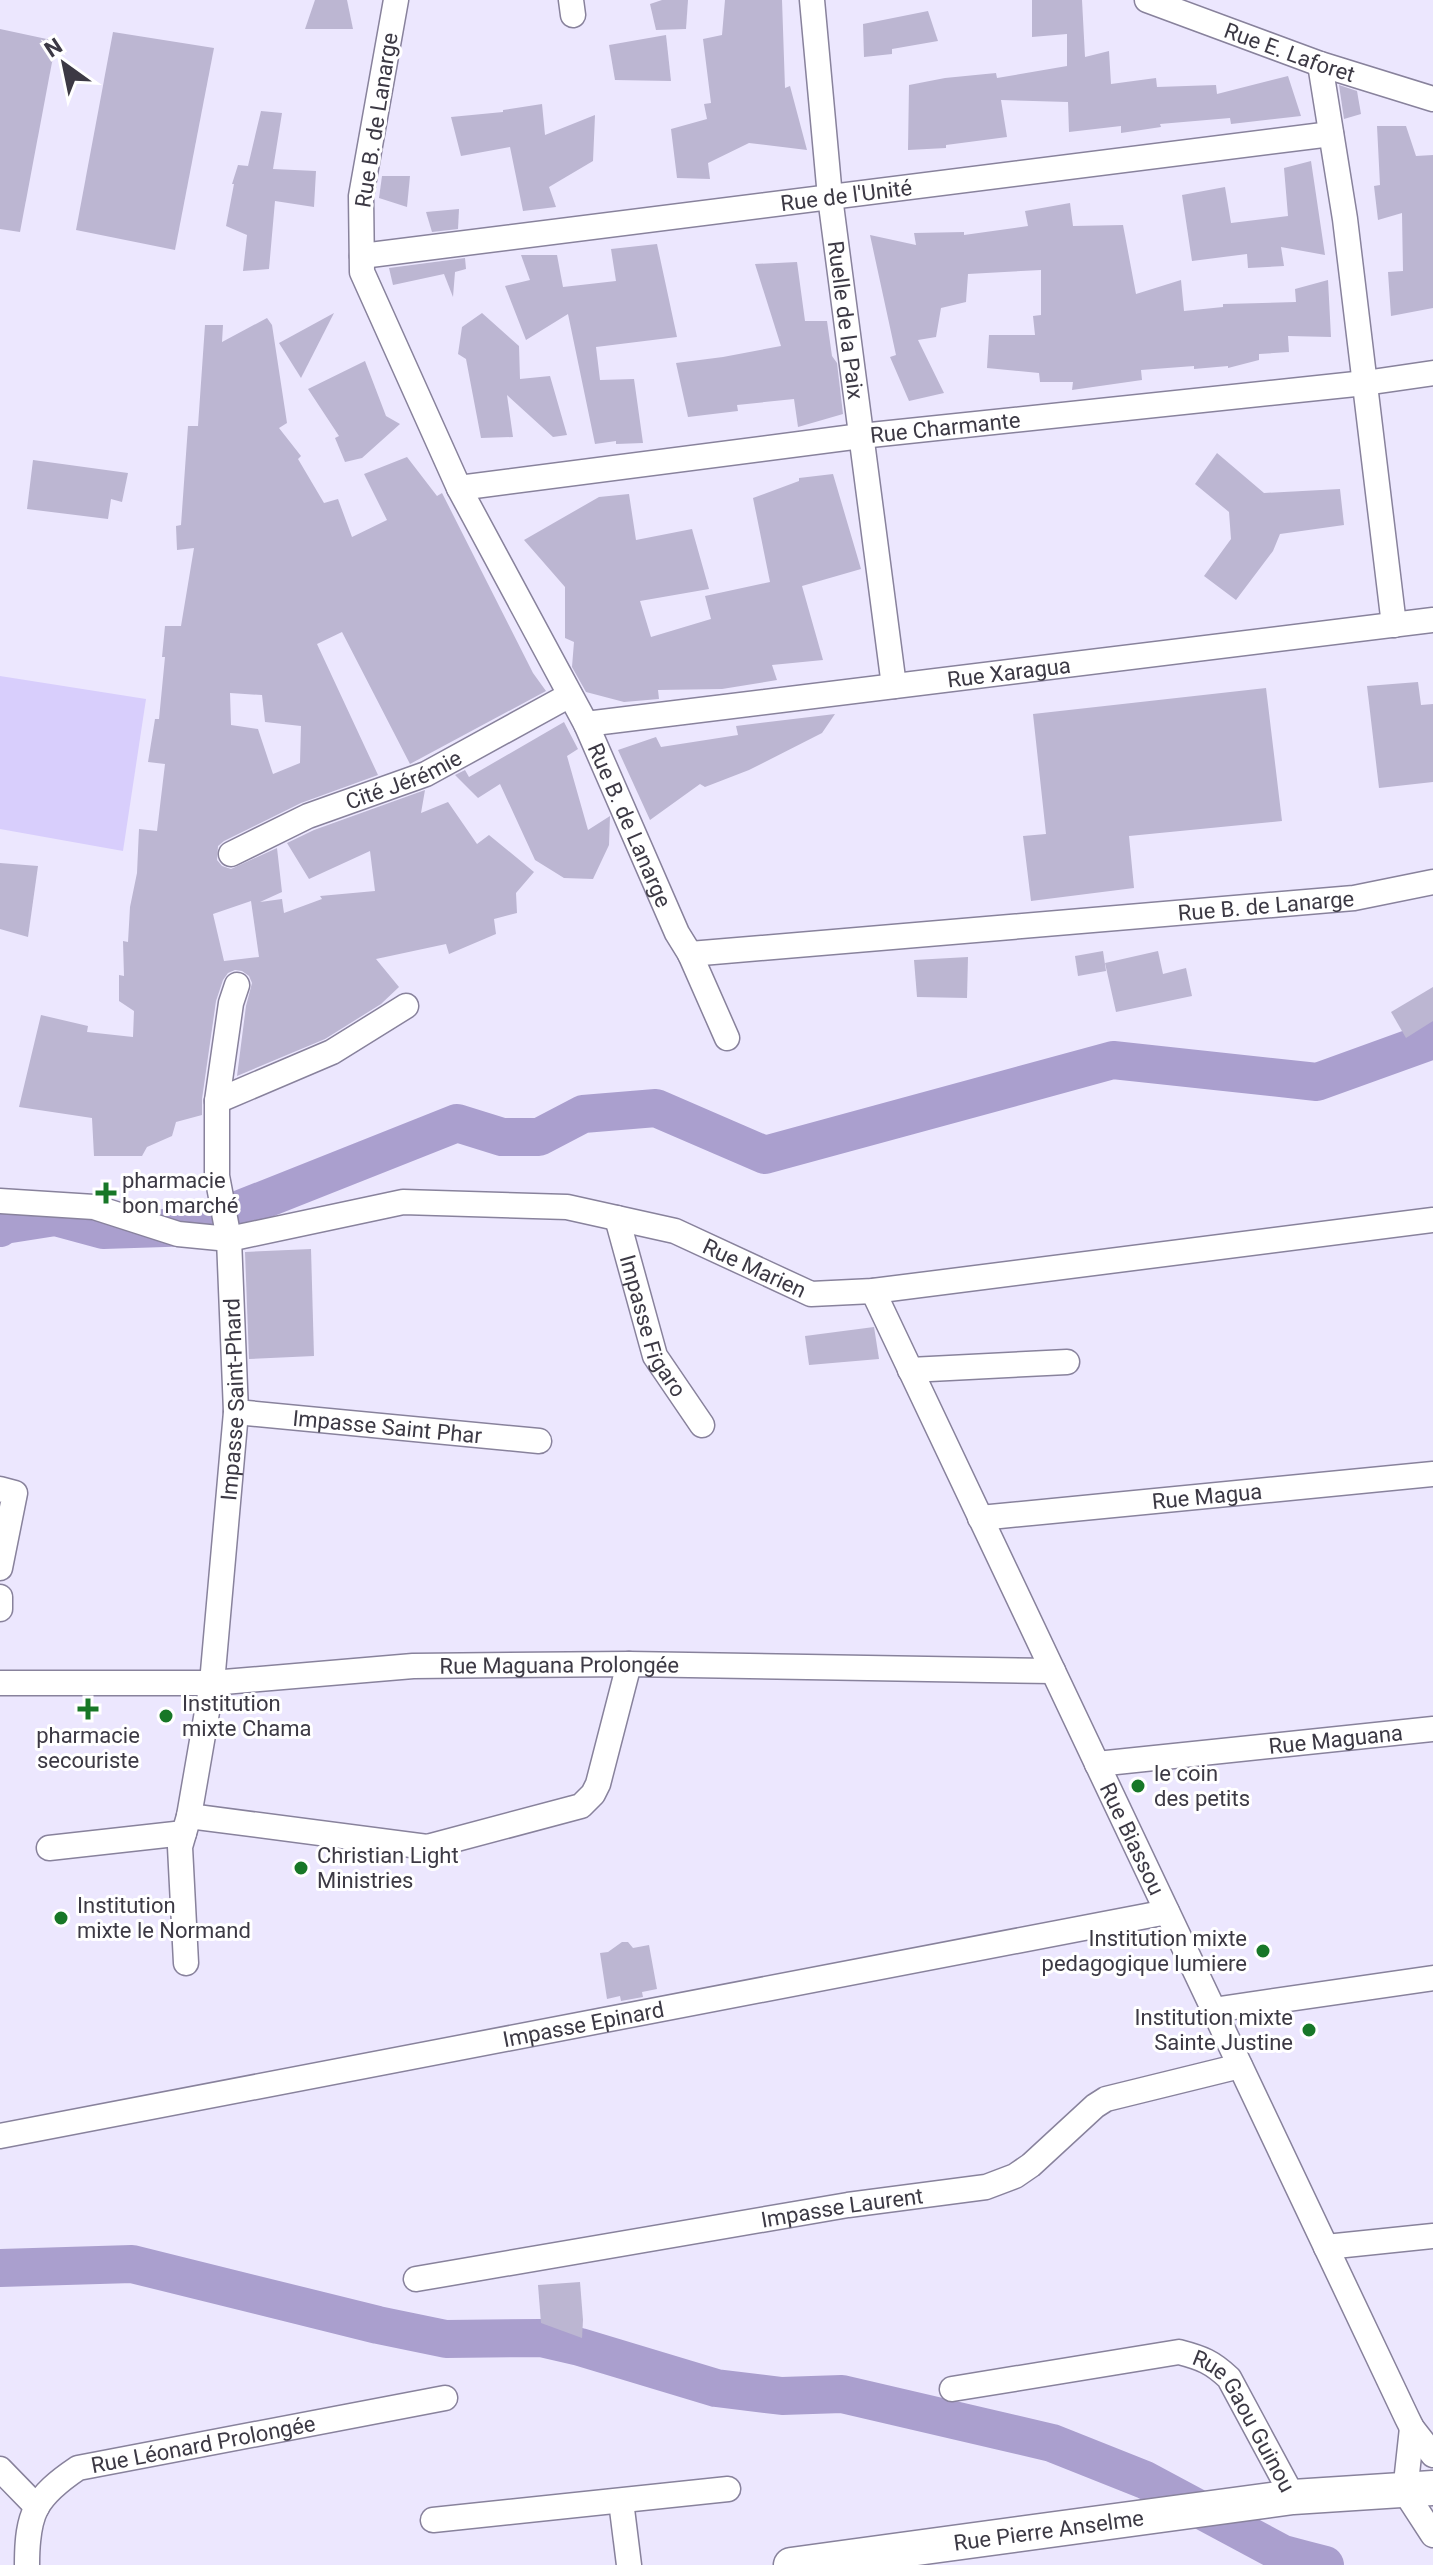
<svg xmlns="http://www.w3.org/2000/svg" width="1433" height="2565" viewBox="0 0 1433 2565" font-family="Roboto,sans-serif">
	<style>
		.green { fill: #d8cefc }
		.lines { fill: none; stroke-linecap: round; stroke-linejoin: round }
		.river { stroke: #aa9fce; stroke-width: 38 }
		.building { fill: #bcb6d2; fill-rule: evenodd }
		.street-casing { stroke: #88829c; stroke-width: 27 }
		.secondary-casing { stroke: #88829c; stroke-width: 37 }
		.street { stroke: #fff; stroke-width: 24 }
		.secondary { stroke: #fff; stroke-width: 34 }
		.poi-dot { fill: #177727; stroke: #fff; stroke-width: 3 }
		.labels { text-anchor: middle; stroke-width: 6; stroke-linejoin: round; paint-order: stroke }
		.street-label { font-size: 22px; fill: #3c3944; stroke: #fff }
		.poi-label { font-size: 22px; fill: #3c3944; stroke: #fff; text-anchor: start }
	</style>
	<rect width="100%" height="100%" fill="#ece7fe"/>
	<!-- green -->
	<polygon class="green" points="0,676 146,699 123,851 0,829"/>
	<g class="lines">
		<!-- river -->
		<g class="river">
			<polyline points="0,1228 4,1225 55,1217 103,1230 195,1227 457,1123 502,1137 539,1137 583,1114 656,1108 765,1155 1113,1060 1317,1082 1433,1040"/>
			<polyline points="0,2268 132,2264 378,2325 446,2339 541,2338 580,2347 716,2388 782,2396 842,2394 1052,2443 1145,2480 1283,2554 1325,2565"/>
		</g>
	</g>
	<!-- building -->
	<g class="building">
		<polygon points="315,0 347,0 353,29 305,29"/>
		<polygon points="662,0 688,0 686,29 656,30 650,4"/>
		<polygon points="725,0 782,0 785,88 790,86 807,150 749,143 708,163 710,179 677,178 671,129 707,119 704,104 711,103 703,39 722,35"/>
		<polygon points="1032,0 1082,0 1085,57 1109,51 1111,84 1156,78 1157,87 1216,85 1217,94 1288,76 1301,116 1231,124 1230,118 1160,124 1161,127 1121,133 1121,126 1069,132 1068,102 1001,100 1007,137 946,145 946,148 908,150 909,85 945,78 996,73 997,78 1067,66 1067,34 1032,37"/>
		<polygon points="928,11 938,41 892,49 892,54 864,57 863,24"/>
		<polygon points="0,29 56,41 20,232 0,229"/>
		<polygon points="113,32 214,48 175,250 76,230"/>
		<polygon points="666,35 671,81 615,80 609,45"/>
		<polygon points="1339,85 1357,91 1361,114 1344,119"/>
		<polygon points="542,104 545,135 595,115 593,161 549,187 556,207 523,211 510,147 461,156 451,117 503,112 503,110"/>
		<polygon points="261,111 282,113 273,169 316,171 314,207 275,201 269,269 243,271 247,235 226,226 234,184 232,184 238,165 248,166"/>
		<polygon points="1377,126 1406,126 1416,156 1433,155 1433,308 1391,316 1388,272 1403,271 1402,213 1378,220 1374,186 1380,185"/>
		<polygon points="1311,161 1325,255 1281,247 1284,266 1248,268 1247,254 1192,261 1182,195 1225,187 1231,223 1288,216 1284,168"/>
		<polygon points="382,176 410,176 407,207 379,198"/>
		<polygon points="1070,203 1073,226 1123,225 1136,294 1181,280 1184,311 1223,307 1223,304 1296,302 1295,289 1328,280 1331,337 1288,336 1289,352 1259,354 1259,360 1228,368 1228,366 1194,369 1194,366 1141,370 1142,380 1072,390 1073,382 1040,382 1039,373 987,368 989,335 1035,335 1033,316 1041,315 1041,270 968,274 966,302 941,308 936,337 918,340 944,393 909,401 890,357 896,355 870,235 916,245 914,233 964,232 964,235 1028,226 1025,211"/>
		<polygon points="459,209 458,229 432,232 426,212"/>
		<polygon points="657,244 677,337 596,347 600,380 634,379 643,443 616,444 616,441 595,444 568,314 526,340 505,286 530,280 521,255 557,255 563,287 616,281 611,249"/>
		<polygon points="465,258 466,269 455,272 453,297 444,274 393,285 389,268"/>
		<polygon points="797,262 805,321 827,321 832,356 837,363 843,414 798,427 794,399 737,405 738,411 688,417 676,363 723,357 781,346 755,264"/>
		<polygon points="334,313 301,378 279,343"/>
		<polygon points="482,313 519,346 520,379 550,376 567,435 553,437 507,395 513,437 481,438 466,359 458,354 462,327"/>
		<path d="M267 318 272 325 287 423 279 428 301 456 298 459 324 503 338 499 352 537 387 520 364 474 407 457 437 496 442 493 533 673 546 691 410 764 342 632 317 644 378 775 301 803 224 841 218 846 217 860 222 866 231 869 277 848 282 892 260 902 282 899 284 913 322 899 320 896 375 891 370 851 309 879 287 843 314 830 425 790 421 813 448 802 477 844 489 835 534 872 516 893 517 913 494 919 496 934 449 954 446 944 376 959 399 987 381 1004 325 1039 237 1076 246 1006 252 983 249 976 242 971 235 970 228 973 223 980 216 1001 202 1099V1115L176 1122 172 1136 147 1147 142 1156H94L92 1118 19 1107 41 1015 88 1026 87 1032 133 1037 134 1011 119 1001V975L124 976 123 941 128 942 130 907 137 873 139 829 157 831 165 764 148 762 155 719H159L165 657H162L165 626H181L194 548 177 550 176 526 181 525 188 426H198L205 325H223L222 342ZM230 693 262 695 265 722 301 726 300 763 273 774 258 729 231 725ZM251 901 259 957 224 961 213 914Z"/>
		<polygon points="365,361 386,416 400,424 362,458 345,462 335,438 339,436 308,389"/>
		<polygon points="1217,453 1264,493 1340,489 1344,525 1280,534 1273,551 1236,600 1204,576 1231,539 1229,512 1195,484"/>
		<polygon points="33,460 128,473 122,502 111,499 108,519 27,509"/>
		<polygon points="833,474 861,569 802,586 823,660 772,665 777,680 722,689 658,690 659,699 624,702 586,692 572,667 574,642 565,638 565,587 524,540 599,497 629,494 636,540 692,529 709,589 640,601 651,637 711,619 705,596 770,582 753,498 799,481 799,478"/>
		<polygon points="1418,682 1421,705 1433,704 1433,782 1379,788 1367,686"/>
		<polygon points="1266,688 1282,821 1129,836 1134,888 1031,901 1023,836 1046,834 1033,714"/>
		<polygon points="835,714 822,733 749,770 705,787 700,784 650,820 618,750 656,737 661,747 738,735 736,726"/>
		<polygon points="564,722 578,749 567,756 588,830 610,816 609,845 593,879 564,878 535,860 500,784 478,798 455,775 465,770 469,777"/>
		<polygon points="0,863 38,866 28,937 0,929"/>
		<polygon points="1103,951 1106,971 1078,976 1075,956"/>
		<polygon points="1158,951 1163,974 1186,968 1192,996 1116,1012 1105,963"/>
		<polygon points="968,957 967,998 917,997 914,960"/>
		<polygon points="1433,987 1433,1021 1406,1038 1391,1012"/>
		<polygon points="311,1249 314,1356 249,1359 245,1252"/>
		<polygon points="874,1327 879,1359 809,1365 805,1336"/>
		<polygon points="622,1942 628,1942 633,1948 649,1945 657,1989 642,1992 643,1997 621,2001 620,1996 607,1999 600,1953 608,1952"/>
		<polygon points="580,2282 583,2320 582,2338 541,2323 538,2285"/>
	</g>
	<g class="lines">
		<defs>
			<g id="street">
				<path id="s1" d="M396 0 361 196 362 272 459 488 586 724 677 933 690 954 727 1038"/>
				<polyline points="571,0 573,15"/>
				<path id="s2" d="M812 0 830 197 894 686"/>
				<path id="s3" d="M1147 0 1320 64 1433 99"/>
				<polyline points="1320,64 1345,219 1394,625"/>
				<path id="s4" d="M362 256 1331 134"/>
				<path id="s5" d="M459 488 861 436 1365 383 1433 373"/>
				<path id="s6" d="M586 724 1433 620"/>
				<path id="s7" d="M231 854 308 816 426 774 570 695"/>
				<path id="s8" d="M690 954 1354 898 1433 882"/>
				<polyline points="217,1101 332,1052 406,1006"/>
				<path id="s9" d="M0 1201 94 1207 178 1234 229 1239 403 1202 567 1207 675 1231 811 1294 873 1291 1433 1220"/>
				<path id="s10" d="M617 1218 655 1356 702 1425"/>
				<path id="s11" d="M873 1291 1407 2418 1412 2428 1433 2455"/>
				<polyline points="910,1370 1067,1362"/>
				<path id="s12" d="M236 1412 539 1441"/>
				<polyline points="0,1489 15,1493 0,1568"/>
				<path id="s13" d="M980 1518 1433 1474"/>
				<polyline points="0,1597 0,1609"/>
				<path id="s14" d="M0 1683H212L413 1666 629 1664 1053 1671"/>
				<path id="s15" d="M1097 1764 1433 1729"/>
				<polyline points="189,1816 427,1847 581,1806 593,1794 598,1784 629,1664"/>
				<polyline points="49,1848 184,1833"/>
				<path id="s16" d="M186 1963 180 1847 189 1816 212 1683 236 1412 229 1239 217 1176V1101L231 1003 237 985"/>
				<polyline points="1213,2010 1433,1978"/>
				<path id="s17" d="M0 2136 1167 1912"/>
				<polyline points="1326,2247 1433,2236"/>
				<path id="s18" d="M416 2279 848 2205 986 2187 1015 2176 1031 2165 1095 2106 1106 2099 1240 2066"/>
				<path id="s19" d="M952 2389 1179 2352C1202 2358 1212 2362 1229 2378L1293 2497"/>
				<polyline points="1412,2428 1405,2492 1433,2535"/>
				<polyline points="0,2469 37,2507"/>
				<polyline points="621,2501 629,2565"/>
				<polyline points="433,2520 728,2489"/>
				<path id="s20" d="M27 2565C27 2513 35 2497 78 2468L445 2398"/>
			</g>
			<g id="secondary">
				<path id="s21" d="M791 2565 1293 2497 1433 2488"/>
			</g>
		</defs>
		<!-- street casing -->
		<use href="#street" class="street-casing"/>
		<!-- secondary casing -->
		<use href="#secondary" class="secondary-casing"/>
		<!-- street -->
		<use href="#street" class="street"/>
		<!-- secondary -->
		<use href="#secondary" class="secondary"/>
	</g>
	<!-- markers -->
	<g class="poi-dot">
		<path d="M102 1181h8v8h8v8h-8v8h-8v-8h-8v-8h8z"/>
		<path d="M84 1697h8v8h8v8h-8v8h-8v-8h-8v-8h8z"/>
		<circle cx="166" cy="1716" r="8"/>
		<circle cx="1138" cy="1786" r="8"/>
		<circle cx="301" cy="1868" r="8"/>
		<circle cx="61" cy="1918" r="8"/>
		<circle cx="1263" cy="1951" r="8"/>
		<circle cx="1309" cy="2030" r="8"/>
	</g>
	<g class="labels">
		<!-- street labels -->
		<g class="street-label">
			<text dy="8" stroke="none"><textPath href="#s3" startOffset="152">Rue E. Laforet</textPath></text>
			<text transform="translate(376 120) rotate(-81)" y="8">Rue B. de Lanarge</text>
			<text dy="8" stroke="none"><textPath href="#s4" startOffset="488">Rue de l'Unité</textPath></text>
			<text dy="8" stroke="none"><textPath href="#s2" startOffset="322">Ruelle de la Paix</textPath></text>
			<text dy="8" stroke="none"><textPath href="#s5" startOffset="490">Rue Charmante</textPath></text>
			<text dy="8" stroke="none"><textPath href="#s6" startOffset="426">Rue Xaragua</textPath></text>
			<text dy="8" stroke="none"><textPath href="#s7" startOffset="188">Cité Jérémie</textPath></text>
			<text dy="8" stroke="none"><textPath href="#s1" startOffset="890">Rue B. de Lanarge</textPath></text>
			<text dy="8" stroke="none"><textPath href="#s8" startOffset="578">Rue B. de Lanarge</textPath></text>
			<text dy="8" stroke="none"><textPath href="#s9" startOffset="774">Rue Marien</textPath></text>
			<text dy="8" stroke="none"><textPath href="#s10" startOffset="114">Impasse Figaro</textPath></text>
			<text dy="8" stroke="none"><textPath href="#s16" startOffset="568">Impasse Saint-Phard</textPath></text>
			<text dy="8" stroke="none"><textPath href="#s12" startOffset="152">Impasse Saint Phar</textPath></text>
			<text dy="8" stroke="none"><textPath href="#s13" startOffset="228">Rue Magua</textPath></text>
			<text dy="8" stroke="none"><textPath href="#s14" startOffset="560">Rue Maguana Prolongée</textPath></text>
			<text dy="8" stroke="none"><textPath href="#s15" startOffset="240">Rue Maguana</textPath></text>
			<text dy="8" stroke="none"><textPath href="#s11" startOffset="606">Rue Biassou</textPath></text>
			<text dy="8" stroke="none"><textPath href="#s17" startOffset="594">Impasse Epinard</textPath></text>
			<text dy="8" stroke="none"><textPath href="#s18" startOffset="432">Impasse Laurent</textPath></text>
			<text dy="8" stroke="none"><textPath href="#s19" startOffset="330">Rue Gaou Guinou</textPath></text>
			<text dy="8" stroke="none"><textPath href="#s20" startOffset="244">Rue Léonard Prolongée</textPath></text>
			<text dy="8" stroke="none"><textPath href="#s21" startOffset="260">Rue Pierre Anselme</textPath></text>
		</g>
		<!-- poi labels -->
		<g class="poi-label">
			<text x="122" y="1188">pharmacie<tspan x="122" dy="25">bon marché</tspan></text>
			<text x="182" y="1711">Institution<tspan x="182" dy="25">mixte Chama</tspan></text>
			<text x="88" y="1743" text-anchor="middle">pharmacie<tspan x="88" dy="25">secouriste</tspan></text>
			<text x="1154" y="1781">le coin<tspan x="1154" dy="25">des petits</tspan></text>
			<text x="317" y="1863">Christian Light<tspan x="317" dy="25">Ministries</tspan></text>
			<text x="77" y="1913">Institution<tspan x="77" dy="25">mixte le Normand</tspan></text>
			<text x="1247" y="1946" text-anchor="end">Institution mixte<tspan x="1247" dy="25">pedagogique lumiere</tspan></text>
			<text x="1293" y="2025" text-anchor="end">Institution mixte<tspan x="1293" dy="25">Sainte Justine</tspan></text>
		</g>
	</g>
	<!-- north arrow -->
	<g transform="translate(64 64) rotate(327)" stroke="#ffffff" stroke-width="6" paint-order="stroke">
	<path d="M0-6L14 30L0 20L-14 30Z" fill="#3c3944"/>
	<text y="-12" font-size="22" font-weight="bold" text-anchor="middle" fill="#3c3944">N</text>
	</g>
</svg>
